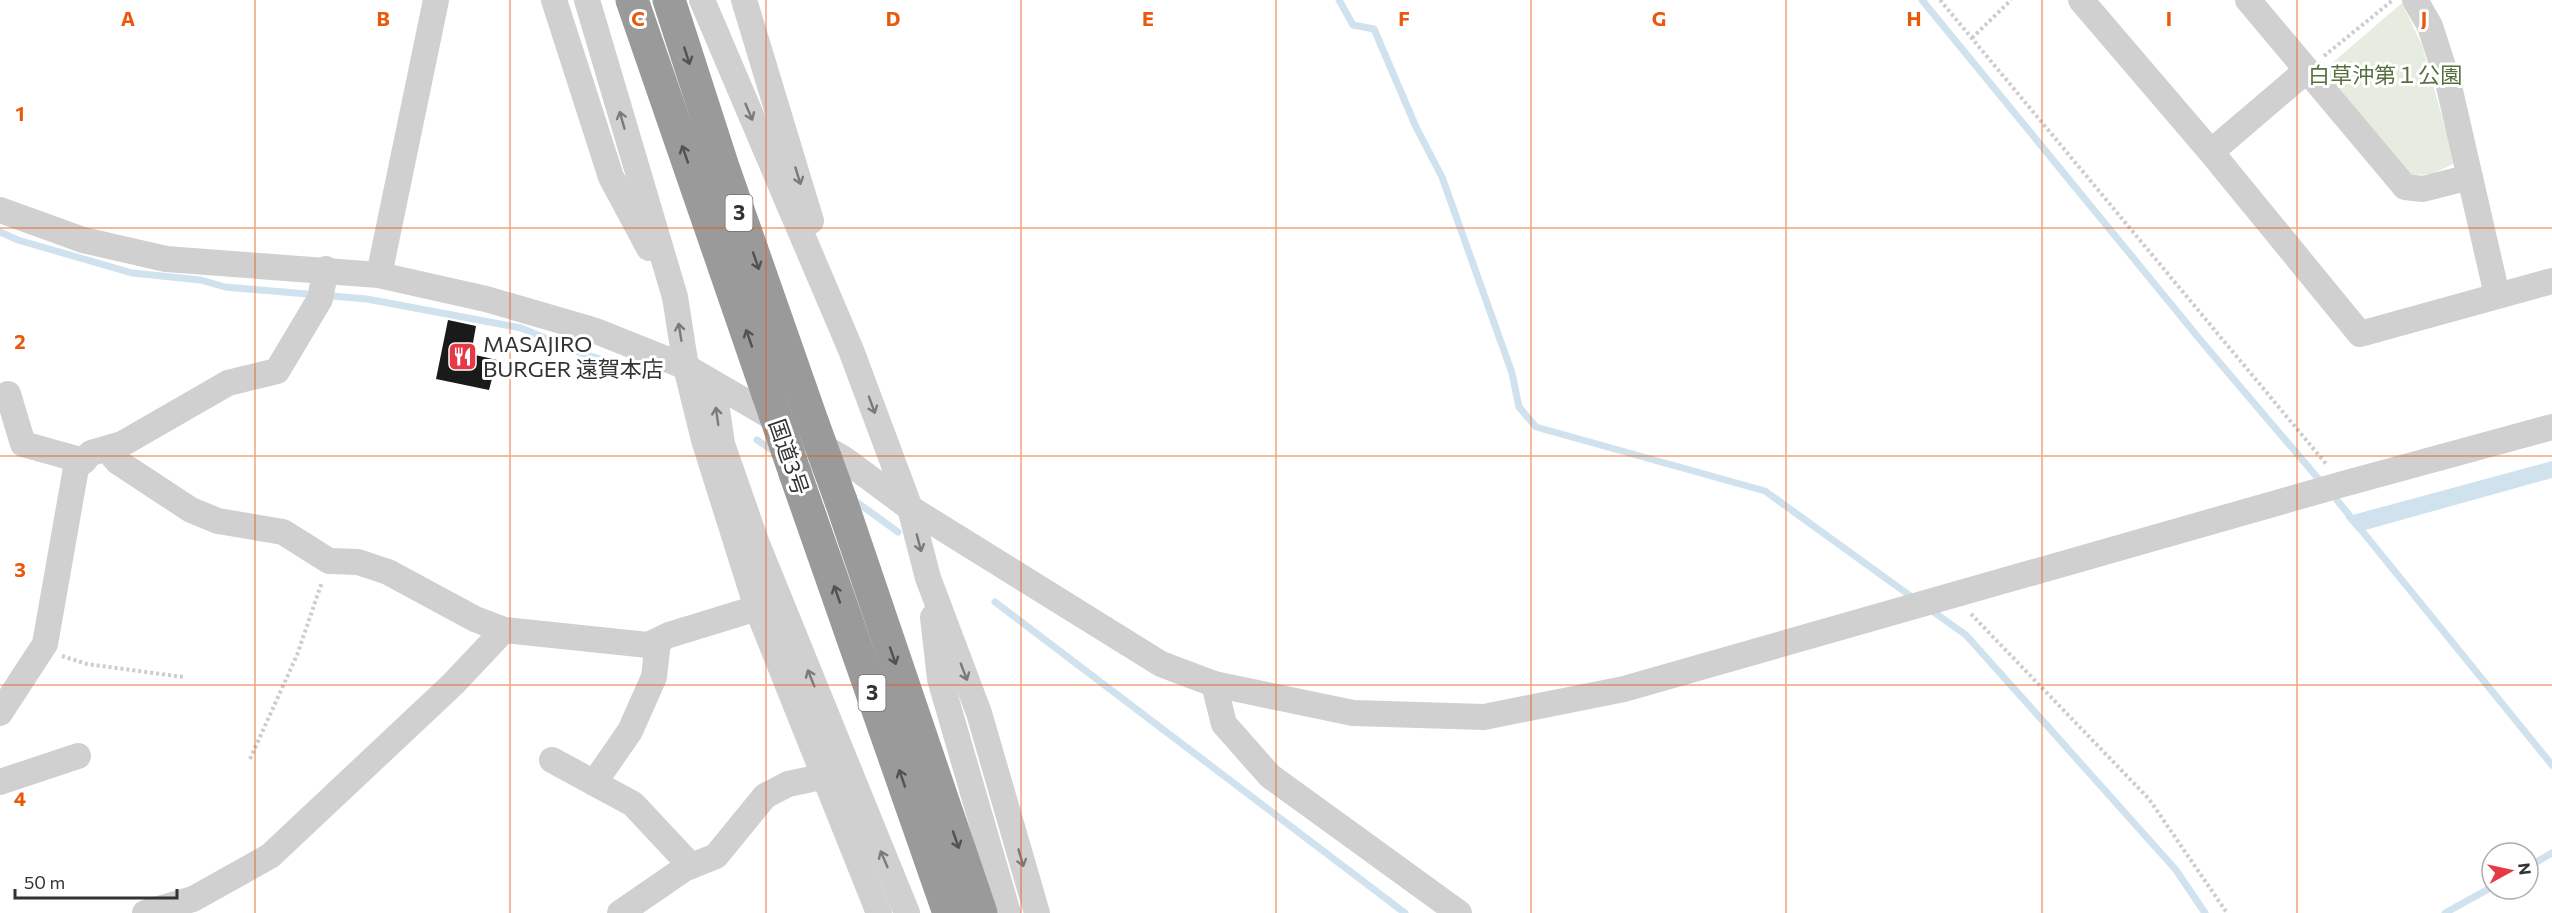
<svg xmlns="http://www.w3.org/2000/svg" width="2552" height="913" viewBox="0 0 2552 913" font-family="Commissioner,'Noto Sans JP',sans-serif">
	<style>
		.green { fill: #e6ecdf }
		.water { fill: #cfe2ee }
		.lines { fill: none; stroke-linecap: round; stroke-linejoin: round }
		.stream { stroke: #cfe2ee; stroke-width: 7 }
		.building { fill: #1a1a1a }
		.path { stroke: #cdcdcd; stroke-width: 4; stroke-dasharray: 3 3; stroke-linecap: butt }
		.minor { stroke: #d0d0d0; stroke-width: 26 }
		.highway { stroke: #9a9a9a; stroke-width: 33 }
		.highway-bridge { stroke: #9a9a9a; stroke-width: 33 }
		.oneway { stroke: #525252 }
		.oneway2 { stroke: #7a7a7a }
		.grid { fill: none; stroke: #e8590c; stroke-width: 1.5; stroke-opacity: 0.55 }
		.labels { text-anchor: middle; stroke-width: 6; stroke-linejoin: round; paint-order: stroke }
		.shield { fill: #fff; stroke: #707070; stroke-width: 1.5 }
		.shield-label { font-size: 21px; font-weight: bold; fill: #333 }
		.park-label { font-size: 22px; fill: #56703f; stroke: #fff }
		.poi-label { font-size: 22px; fill: #333; stroke: #fff; text-anchor: start }
		.street-label { font-size: 22px; fill: #333; stroke: #fff }
		.grid-label { font-size: 20px; text-anchor: middle; font-weight: bold; fill: #e8590c; stroke: #fff; stroke-width: 6; stroke-linejoin: round; paint-order: stroke }
	</style>
	<rect width="100%" height="100%" fill="#fff"/>
	<!-- green -->
	<polygon class="green" points="2402,3 2422,45 2455,163 2432,174 2410,175 2324,70"/>
	<!-- water -->
	<polygon class="water" points="2552,461 2552,478 2358,532 2345,517"/>
	<g class="lines">
		<!-- stream -->
		<g class="stream">
			<polyline points="1339,0 1353,25 1374,29 1416,127 1442,177 1512,373 1519,407 1536,427 1765,491 1916,600"/>
			<polyline points="1922,0 2202,342 2322,483"/>
			<polyline points="0,232 18,240 132,273 201,280 225,287 367,299 521,328 578,352 651,375"/>
			<polyline points="757,440 775,452"/>
			<polyline points="2332,494 2552,765"/>
			<polyline points="851,498 898,532"/>
			<polyline points="995,602 1405,913"/>
			<polyline points="1928,608 1966,635 2176,870 2205,913"/>
			<polyline points="2528,867 2552,853"/>
			<polyline points="2445,913 2492,887"/>
		</g>
	</g>
	<!-- building -->
	<polygon class="building" points="448,320 476,326 471,354 497,360 489,390 436,379"/>
	<g class="lines">
		<!-- path -->
		<g class="path">
			<polyline points="1940,0 2327,465"/>
			<polyline points="1972,38 2011,0"/>
			<polyline points="2324,56 2393,0"/>
			<polyline points="1971,614 2149,799 2227,913"/>
			<polyline points="62,656 87,664 183,677"/>
			<polyline points="250,759 297,655 322,582"/>
		</g>
		<!-- minor -->
		<g class="minor">
			<polyline points="554,0 611,177 649,248"/>
			<polyline points="587,0 675,297 686,367 704,440 757,608 879,913"/>
			<polyline points="702,0 851,350 910,508 928,578 979,713 1037,913"/>
			<polyline points="744,0 811,221"/>
			<polyline points="2081,0 2211,152 2360,334 2552,281"/>
			<polyline points="2248,0 2405,187 2423,189 2470,177"/>
			<polyline points="2415,0 2430,26 2448,82 2497,295"/>
			<polyline points="2211,152 2307,70"/>
			<polyline points="0,210 83,240 166,259 379,275 486,299 596,331 686,367 844,459 910,508 1161,664 1214,684 1353,713 1484,717 1624,689 2343,484 2552,427"/>
			<polyline points="379,275 436,0"/>
			<polyline points="713,383 722,444 757,544 907,913"/>
			<polyline points="8,394 23,444 84,461"/>
			<polyline points="107,449 118,462 191,510 218,521 283,532 329,561 358,562 388,572 475,619 504,630"/>
			<polyline points="933,617 940,679 1008,913"/>
			<polyline points="1214,684 1224,724 1270,776 1459,913"/>
			<polyline points="0,713 45,644 76,468 91,453 122,444 228,383 277,371 320,299 326,269"/>
			<polyline points="552,760 633,804 691,866"/>
			<polyline points="0,782 78,756"/>
			<polyline points="594,783 630,731 654,677 658,641"/>
			<polyline points="145,913 193,899 270,856 453,684 504,630 648,645 669,635 757,608"/>
			<polyline points="620,913 684,869 716,856 765,796 788,784 826,776"/>
		</g>
		<!-- highway -->
		<g class="highway">
			<polyline points="632,0 768,394"/>
			<polyline points="669,0 724,170 813,424"/>
			<polyline points="795,473 949,913"/>
			<polyline points="841,501 981,913"/>
		</g>
		<!-- highway-bridge -->
		<g class="highway-bridge">
			<polyline points="768,394 795,473"/>
			<polyline points="813,424 841,501"/>
		</g>
	</g>
	<!-- one-way arrows -->
	<defs><path id="oneway-shaft" d="M-6 0H5M1.5-3L5.5 0L1.5 3" fill="none" stroke-width="1.6" stroke-linecap="round" stroke-linejoin="round" transform="scale(1.5)"/></defs>
	<g class="oneway">
		<use href="#oneway-shaft" transform="translate(687 56) rotate(72)"/>
		<use href="#oneway-shaft" transform="translate(685 154) rotate(-109)"/>
		<use href="#oneway-shaft" transform="translate(756 261) rotate(71)"/>
		<use href="#oneway-shaft" transform="translate(749 338) rotate(-109)"/>
		<use href="#oneway-shaft" transform="translate(837 594) rotate(-109)"/>
		<use href="#oneway-shaft" transform="translate(893 656) rotate(71)"/>
		<use href="#oneway-shaft" transform="translate(902 778) rotate(-109)"/>
		<use href="#oneway-shaft" transform="translate(956 840) rotate(71)"/>
	</g>
	<g class="oneway2">
		<use href="#oneway-shaft" transform="translate(749 112) rotate(67)"/>
		<use href="#oneway-shaft" transform="translate(622 120) rotate(-106)"/>
		<use href="#oneway-shaft" transform="translate(798 176) rotate(73)"/>
		<use href="#oneway-shaft" transform="translate(680 332) rotate(-99)"/>
		<use href="#oneway-shaft" transform="translate(872 405) rotate(70)"/>
		<use href="#oneway-shaft" transform="translate(717 416) rotate(-98)"/>
		<use href="#oneway-shaft" transform="translate(919 543) rotate(75)"/>
		<use href="#oneway-shaft" transform="translate(964 672) rotate(69)"/>
		<use href="#oneway-shaft" transform="translate(811 678) rotate(-112)"/>
		<use href="#oneway-shaft" transform="translate(1021 858) rotate(74)"/>
		<use href="#oneway-shaft" transform="translate(884 859) rotate(-113)"/>
	</g>
	<!-- grid -->
	<path class="grid" d="M255 0V913M510 0V913M766 0V913M1021 0V913M1276 0V913M1531 0V913M1786 0V913M2042 0V913M2297 0V913M0 228H2552M0 456H2552M0 685H2552"/>
	<!-- icons -->
	<defs>
		<symbol id="restaurant-square" viewBox="-11 -11 22 22"><rect x="-9" y="-9" width="18" height="18" rx="4" fill="#e63946" stroke="#fff"/><path d="M-5-6h1v4h1v-4h1v4h1v-4h1v5L-1.5 .5V6h-2V.5L-5-1ZM5-6V6H3V1.5H1.5Q1.5-4 5-6Z" fill="#fff"/></symbol>
	</defs>
	<g fill-rule="evenodd">
		<use href="#restaurant-square" x="446" y="340" width="33" height="33"/>
	</g>
	<g class="labels">
		<!-- shield labels -->
		<g class="shield">
			<rect x="725.5" y="195" width="27" height="36" rx="4.5"/>
			<rect x="858.5" y="675" width="27" height="36" rx="4.5"/>
		</g>
		<g class="shield-label">
			<text x="739" y="220">3</text>
			<text x="872" y="700">3</text>
		</g>
		<!-- park labels -->
		<g class="park-label">
			<text x="2385" y="83">白草沖第１公園</text>
		</g>
		<!-- poi labels -->
		<g class="poi-label">
			<text x="483" y="352">MASAJIRO<tspan x="483" dy="25">BURGER 遠賀本店</tspan></text>
		</g>
		<!-- street labels -->
		<g class="street-label">
			<text transform="translate(789 457) rotate(71)" y="8">国道3号</text>
		</g>
	</g>
	<g class="grid-label">
		<text x="128" y="26">A</text>
		<text x="383" y="26">B</text>
		<text x="638" y="26">C</text>
		<text x="893" y="26">D</text>
		<text x="1148" y="26">E</text>
		<text x="1404" y="26">F</text>
		<text x="1659" y="26">G</text>
		<text x="1914" y="26">H</text>
		<text x="2169" y="26">I</text>
		<text x="2424" y="26">J</text>
		<text x="20" y="121">1</text>
		<text x="20" y="349">2</text>
		<text x="20" y="577">3</text>
		<text x="20" y="806">4</text>
	</g>
	<!-- north arrow -->
	<g transform="translate(2510 871) rotate(82)"><circle r="28" fill="#ffffff" stroke="#adadad" stroke-width="1.5"/>
	<path d="M0-4.5L10 22L0 15L-10 22Z" fill="#e63946"/>
	<text y="-9" font-size="16" font-weight="bold" text-anchor="middle" fill="#333333">N</text>
	</g>
	<!-- scale -->
	<path d="M15 889v9h162v-9" fill="none" stroke="#333333" stroke-width="3"/>
	<text x="24" y="889" font-size="18" fill="#333333" stroke="#ffffff" stroke-width="4.5" paint-order="stroke">50 m</text>
</svg>
